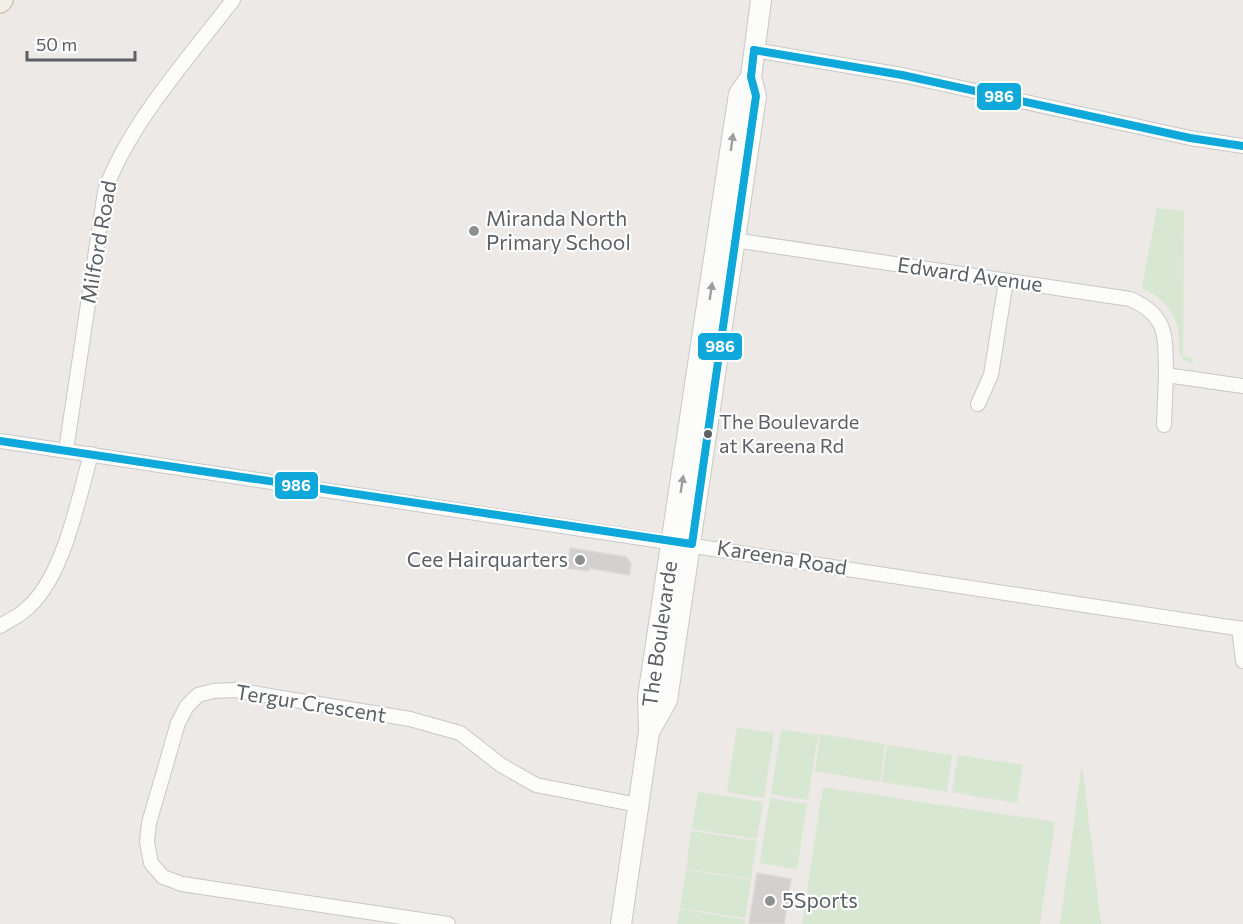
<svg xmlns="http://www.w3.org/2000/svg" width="1243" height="924" viewBox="0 0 1243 924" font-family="Commissioner,sans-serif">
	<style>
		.green { fill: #d7e7d2 }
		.building { fill: #d3d0cf; stroke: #dbd8d6; stroke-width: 1.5 }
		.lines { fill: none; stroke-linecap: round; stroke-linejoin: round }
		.street-casing { stroke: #c8c8c8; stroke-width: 16 }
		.secondary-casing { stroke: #c8c8c7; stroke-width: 22 }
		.primary-casing { stroke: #d3c6b4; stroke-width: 24 }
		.street { stroke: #fcfcfb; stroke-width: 14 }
		.secondary { stroke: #fcfcfb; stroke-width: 20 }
		.primary { stroke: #f2efe8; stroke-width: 21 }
		.bus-1-casing { stroke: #fff; stroke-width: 12 }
		.bus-1 { stroke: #0ea8da; stroke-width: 8 }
		.oneway { fill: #9c9ea0 }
		.poi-dot { fill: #8e9092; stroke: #fff; stroke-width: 2 }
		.bus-dot { fill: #5c6064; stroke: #fff; stroke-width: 2 }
		.labels { text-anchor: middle; stroke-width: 4.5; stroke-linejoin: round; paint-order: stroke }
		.bus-label { font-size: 20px; fill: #5c6064; stroke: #fff; text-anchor: start }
		.poi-label { font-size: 21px; fill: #5c6064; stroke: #fff; text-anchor: start }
		.street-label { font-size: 21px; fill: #5c6064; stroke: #fff }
		.line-badge { stroke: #fff; stroke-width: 2 }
		.badge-label { font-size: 16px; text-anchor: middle; font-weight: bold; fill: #fff }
	</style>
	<rect width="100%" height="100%" fill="#ece9e6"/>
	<!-- green -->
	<g class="green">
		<path d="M1157 208 1184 211 1183 356 1193 358V363L1185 361C1177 353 1179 345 1179 335 1177 312 1161 297 1142 288Z"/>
		<polygon points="737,727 774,733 764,798 727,792"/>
		<polygon points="781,729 818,735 808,800 771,794"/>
		<polygon points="820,734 885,744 880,782 815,771"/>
		<polygon points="887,745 952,755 947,792 882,782"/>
		<polygon points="958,755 1023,765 1017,803 952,792"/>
		<polygon points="1082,763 1101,924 1060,924"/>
		<polygon points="823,787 1055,822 1040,924 802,924"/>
		<polygon points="698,792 763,802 757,839 692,829"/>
		<polygon points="770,798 807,804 797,869 760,863"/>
		<polygon points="691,831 757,841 751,879 686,869"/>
		<polygon points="686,870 751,880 745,918 680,908"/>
		<polygon points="680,909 745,920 744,924 677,924"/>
	</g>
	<!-- building -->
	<g class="building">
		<polygon points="570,548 626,557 631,564 629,575 589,568 589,571 567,568"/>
		<polygon points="757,873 791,879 784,924 749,924"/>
	</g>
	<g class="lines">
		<defs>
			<g id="street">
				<polyline points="754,50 902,75 1190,138 1243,146"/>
				<path d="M727 239 1130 299C1169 316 1165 337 1166 375L1243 386"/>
				<polyline points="978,404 991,375 1006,281"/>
				<polyline points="1164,425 1166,375"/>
				<polyline points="0,441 1243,629"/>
				<path d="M66 450 105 191C128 125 190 56 233 0"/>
				<path d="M0 626C8 621 17 617 24 611 63 581 78 500 91 454"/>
				<polyline points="1239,628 1243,661"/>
				<polyline points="448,924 182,884 163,877 151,863 147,842 149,823 178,723 187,706 198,695 213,691 234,690 410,719 460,733 501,765 536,785 638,805"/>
			</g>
			<g id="secondary">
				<polyline points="649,732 667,700 756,96 751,77 761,0"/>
				<polyline points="621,924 649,732 648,697 732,139 739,94 751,77"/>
			</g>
			<polyline id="primary" points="0,2 2,0"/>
		</defs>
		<!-- street casing -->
		<use href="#street" class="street-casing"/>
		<!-- secondary casing -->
		<use href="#secondary" class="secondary-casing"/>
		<!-- primary casing -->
		<use href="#primary" class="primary-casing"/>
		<!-- street -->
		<use href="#street" class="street"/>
		<!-- secondary -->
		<use href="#secondary" class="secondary"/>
		<!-- primary -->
		<use href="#primary" class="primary"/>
		<defs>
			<g id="bus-1">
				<polyline points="754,50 902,75 1190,138 1243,146"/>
				<polyline points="0,441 692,544 756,96 751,77 754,50"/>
			</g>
		</defs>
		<!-- bus-1 casing -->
		<use href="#bus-1" class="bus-1-casing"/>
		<!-- bus-1 -->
		<use href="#bus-1" class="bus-1"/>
	</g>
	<!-- one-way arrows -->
	<defs><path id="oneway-solid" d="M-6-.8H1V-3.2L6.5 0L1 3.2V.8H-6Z" transform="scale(1.5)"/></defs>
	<g class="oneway">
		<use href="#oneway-solid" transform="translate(732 142) rotate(-82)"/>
		<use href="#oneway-solid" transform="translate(711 291) rotate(-81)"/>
		<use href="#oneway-solid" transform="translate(682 484) rotate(-81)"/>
	</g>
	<!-- markers -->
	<g class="poi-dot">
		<circle cx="474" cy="231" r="6"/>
		<circle cx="580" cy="560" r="6"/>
		<circle cx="770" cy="901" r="6"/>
	</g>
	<circle class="bus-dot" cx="708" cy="434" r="5"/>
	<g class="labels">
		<!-- bus labels -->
		<g class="bus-label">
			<text x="719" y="429">The Boulevarde<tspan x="719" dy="24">at Kareena Rd</tspan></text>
		</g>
		<!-- poi labels -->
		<g class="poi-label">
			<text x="486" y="226">Miranda North<tspan x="486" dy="24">Primary School</tspan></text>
			<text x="568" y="567" text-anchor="end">Cee Hairquarters</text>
			<text x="782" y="908">5Sports</text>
		</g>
		<!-- street labels -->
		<g class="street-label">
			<text transform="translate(99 242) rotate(-80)" y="7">Milford Road</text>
			<text transform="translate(970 275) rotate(8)" y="7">Edward Avenue</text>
			<text transform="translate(782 558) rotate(9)" y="7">Kareena Road</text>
			<text transform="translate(660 634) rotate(-82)" y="7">The Boulevarde</text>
			<text transform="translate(311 704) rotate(9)" y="7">Tergur Crescent</text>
		</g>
	</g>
	<g class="line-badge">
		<rect x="976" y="82" width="46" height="29" rx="6" fill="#0ea8da"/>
		<rect x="697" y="332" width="46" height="29" rx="6" fill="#0ea8da"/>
		<rect x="274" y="471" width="45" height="29" rx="6" fill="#0ea8da"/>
	</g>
	<g class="badge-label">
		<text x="999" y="102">986</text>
		<text x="720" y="352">986</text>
		<text x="296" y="491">986</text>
	</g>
	<!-- scale -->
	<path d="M27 51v9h108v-9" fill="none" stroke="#5c6064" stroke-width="3"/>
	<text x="36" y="51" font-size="18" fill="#5c6064" stroke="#ffffff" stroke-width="4.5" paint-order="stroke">50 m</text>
</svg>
